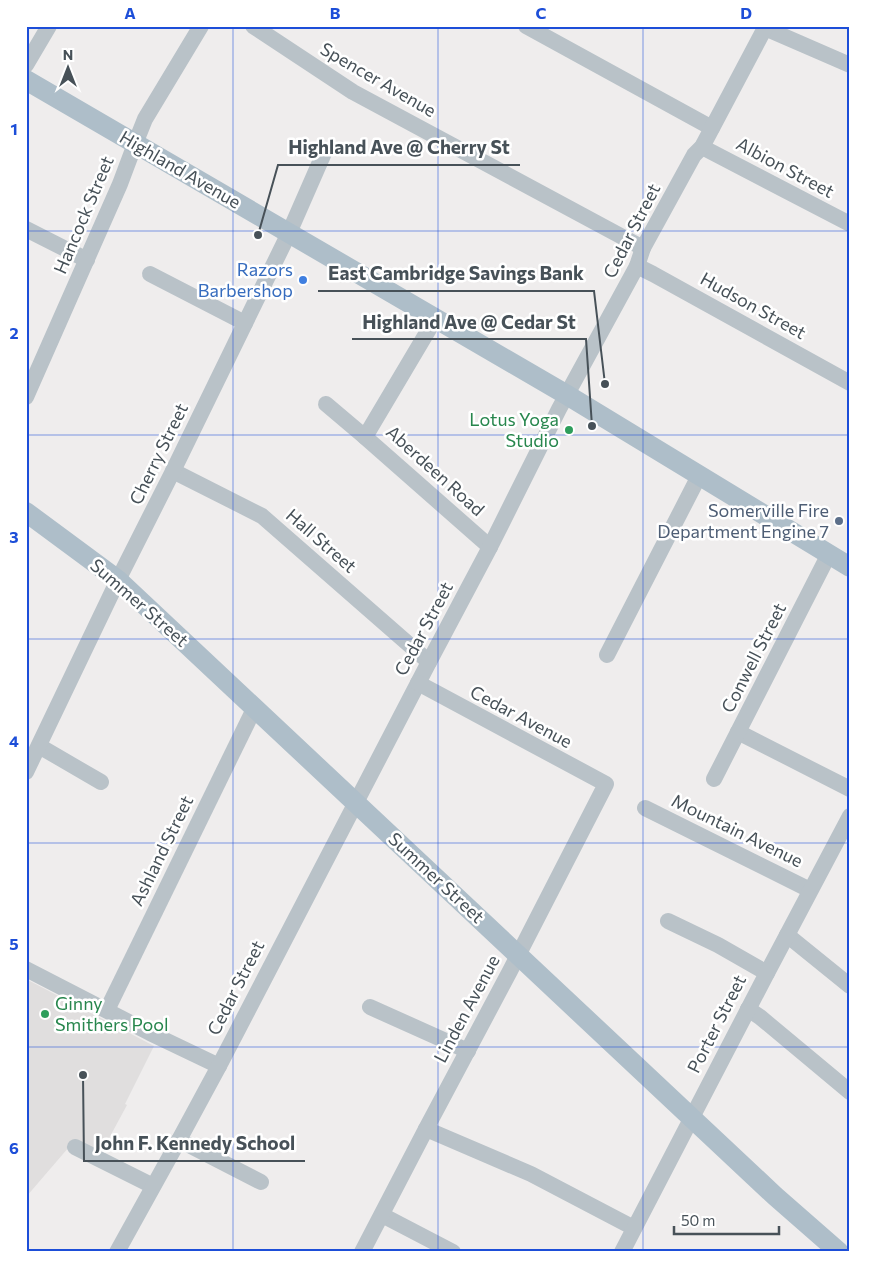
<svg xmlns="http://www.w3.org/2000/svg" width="876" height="1278" viewBox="0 0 876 1278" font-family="Commissioner,sans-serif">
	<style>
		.education { fill: #e0dede }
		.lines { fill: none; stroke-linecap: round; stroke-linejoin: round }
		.minor { stroke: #b9c2c8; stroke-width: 16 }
		.major { stroke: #aebec9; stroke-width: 20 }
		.grid { fill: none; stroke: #1d4ed8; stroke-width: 1; stroke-opacity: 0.55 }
		.shop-dot { fill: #3f7fe0; stroke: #fff; stroke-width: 2 }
		.leisure-dot { fill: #2e9e5b; stroke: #fff; stroke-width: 2 }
		.service-dot { fill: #5c6f8a; stroke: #fff; stroke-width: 2 }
		.labels { text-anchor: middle; stroke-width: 5; stroke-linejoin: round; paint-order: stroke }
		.street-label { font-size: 18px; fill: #475158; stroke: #fff }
		.shop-label { font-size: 18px; fill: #366cbe; stroke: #fff; text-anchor: end }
		.leisure-label { font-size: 18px; fill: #27864d; stroke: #fff; text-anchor: end }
		.service-label { font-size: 18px; fill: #4e5e75; stroke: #fff; text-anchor: end }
		.leader { fill: none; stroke: #475158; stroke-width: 2 }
		.callout-dot { fill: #475158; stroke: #fff; stroke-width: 2 }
		.callout-label { font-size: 19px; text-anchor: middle; font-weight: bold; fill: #475158; stroke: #fff; stroke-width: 5; stroke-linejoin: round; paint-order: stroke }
		.neatline { fill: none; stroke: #1d4ed8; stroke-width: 2 }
		.grid-label { font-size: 16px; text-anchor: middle; font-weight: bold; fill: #1d4ed8 }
	</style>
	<rect width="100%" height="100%" fill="#efeded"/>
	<!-- education -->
	<polygon class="education" points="26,979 154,1046 125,1104 127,1105 101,1153 75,1140 26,1197"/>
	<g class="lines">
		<!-- minor -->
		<g class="minor">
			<polyline points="253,26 353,92 643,248"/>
			<polyline points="526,26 712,128"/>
			<polyline points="765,28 850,65"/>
			<polyline points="26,65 49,26"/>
			<polyline points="702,147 850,224"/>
			<polyline points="26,229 87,260"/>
			<polyline points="637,266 653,274 850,383"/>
			<polyline points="150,274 245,323"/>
			<polyline points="435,319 365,437 490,547"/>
			<polyline points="26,397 120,184 135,144 145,119 201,26"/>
			<polyline points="326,404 365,437"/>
			<polyline points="173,471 262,516 429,662"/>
			<polyline points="607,655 699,476"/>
			<polyline points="738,732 850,789"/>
			<polyline points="39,746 101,782"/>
			<polyline points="26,772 118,580 173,471 289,233 324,153"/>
			<polyline points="714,779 829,554"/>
			<polyline points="645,808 810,890"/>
			<polyline points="668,921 718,945 767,973"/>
			<polyline points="787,935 850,986"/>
			<polyline points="26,969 150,1033 219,1066"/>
			<polyline points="370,1007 468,1051"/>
			<polyline points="748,1009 760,1017 850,1092"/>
			<polyline points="107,1010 254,709"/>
			<polyline points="426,1129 531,1174 634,1228"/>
			<polyline points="179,1140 261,1182"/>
			<polyline points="75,1147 153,1186"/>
			<polyline points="382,1215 453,1252"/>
			<polyline points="117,1252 179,1140 219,1066 429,662 490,547 559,409 637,266 643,248 694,155 702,147 766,26"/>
			<polyline points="362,1252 426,1129 510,971 606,784 418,683"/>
			<polyline points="622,1252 767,973 850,816"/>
		</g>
		<!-- major -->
		<g class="major">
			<polyline points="26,80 567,395 850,567"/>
			<polyline points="26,512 118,580 775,1196 839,1252"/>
		</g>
	</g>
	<!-- grid -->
	<path class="grid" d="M233 26V1252M438 26V1252M643 26V1252M26 231H850M26 435H850M26 639H850M26 843H850M26 1047H850"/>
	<!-- markers -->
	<circle class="shop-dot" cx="303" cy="280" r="5"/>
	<g class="leisure-dot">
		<circle cx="569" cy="430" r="5"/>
		<circle cx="45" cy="1014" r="5"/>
	</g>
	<circle class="service-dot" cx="839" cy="521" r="5"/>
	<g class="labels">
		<!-- street labels -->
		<g class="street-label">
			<text transform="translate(378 80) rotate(30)" y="6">Spencer Avenue</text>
			<text transform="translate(785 168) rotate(28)" y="6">Albion Street</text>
			<text transform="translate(180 170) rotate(30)" y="6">Highland Avenue</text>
			<text transform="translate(84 215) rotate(-67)" y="6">Hancock Street</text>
			<text transform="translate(632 231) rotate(-63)" y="6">Cedar Street</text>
			<text transform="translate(753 306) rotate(29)" y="6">Hudson Street</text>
			<text transform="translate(159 454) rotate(-64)" y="6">Cherry Street</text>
			<text transform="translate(435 471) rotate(42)" y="6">Aberdeen Road</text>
			<text transform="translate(321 541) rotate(41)" y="6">Hall Street</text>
			<text transform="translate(139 603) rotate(41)" y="6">Summer Street</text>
			<text transform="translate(424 629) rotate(-62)" y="6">Cedar Street</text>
			<text transform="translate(754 658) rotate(-63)" y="6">Conwell Street</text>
			<text transform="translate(521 717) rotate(28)" y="6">Cedar Avenue</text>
			<text transform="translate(737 831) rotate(26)" y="6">Mountain Avenue</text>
			<text transform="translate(162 851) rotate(-64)" y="6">Ashland Street</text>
			<text transform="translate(436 878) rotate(43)" y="6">Summer Street</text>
			<text transform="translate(236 988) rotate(-63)" y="6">Cedar Street</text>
			<text transform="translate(467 1009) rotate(-62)" y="6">Linden Avenue</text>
			<text transform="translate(717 1024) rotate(-63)" y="6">Porter Street</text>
		</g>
		<!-- shop labels -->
		<g class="shop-label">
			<text x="293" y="276">Razors<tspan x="293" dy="21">Barbershop</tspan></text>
		</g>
		<!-- leisure labels -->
		<g class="leisure-label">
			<text x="559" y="426">Lotus Yoga<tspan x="559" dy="21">Studio</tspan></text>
			<text x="55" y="1010" text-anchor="start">Ginny<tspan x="55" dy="21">Smithers Pool</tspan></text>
		</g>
		<!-- service labels -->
		<g class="service-label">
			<text x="829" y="517">Somerville Fire<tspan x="829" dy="21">Department Engine 7</tspan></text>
		</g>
	</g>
	<!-- callouts -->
	<path class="leader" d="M258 235L278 165H520M605 384L594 291H318M592 426L586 339H352M83 1075L84 1161H305"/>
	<g class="callout-dot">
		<circle cx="258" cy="235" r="5"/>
		<circle cx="605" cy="384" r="5"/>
		<circle cx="592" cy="426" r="5"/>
		<circle cx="83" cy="1075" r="5"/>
	</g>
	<g class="callout-label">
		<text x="399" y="154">Highland Ave @ Cherry St</text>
		<text x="456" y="280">East Cambridge Savings Bank</text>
		<text x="469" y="329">Highland Ave @ Cedar St</text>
		<text x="195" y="1150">John F. Kennedy School</text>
	</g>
	<!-- border -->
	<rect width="876" height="1278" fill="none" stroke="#ffffff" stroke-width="55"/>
	<!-- north arrow -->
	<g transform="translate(68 68)" stroke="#ffffff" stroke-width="4" paint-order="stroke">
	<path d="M0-4L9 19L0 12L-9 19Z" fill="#475158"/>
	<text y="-8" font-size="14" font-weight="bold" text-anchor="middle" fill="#475158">N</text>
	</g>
	<!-- scale -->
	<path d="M674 1226v8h105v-8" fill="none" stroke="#475158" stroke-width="2.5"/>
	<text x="681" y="1226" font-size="15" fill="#475158" stroke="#ffffff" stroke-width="4" paint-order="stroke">50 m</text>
	<rect x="28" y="28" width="820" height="1222" class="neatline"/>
	<g class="grid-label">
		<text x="130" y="19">A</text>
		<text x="335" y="19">B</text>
		<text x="541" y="19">C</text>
		<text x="746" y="19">D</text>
		<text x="14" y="135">1</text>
		<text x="14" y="339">2</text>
		<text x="14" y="543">3</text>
		<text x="14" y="747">4</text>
		<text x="14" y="950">5</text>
		<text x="14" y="1154">6</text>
	</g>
</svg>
